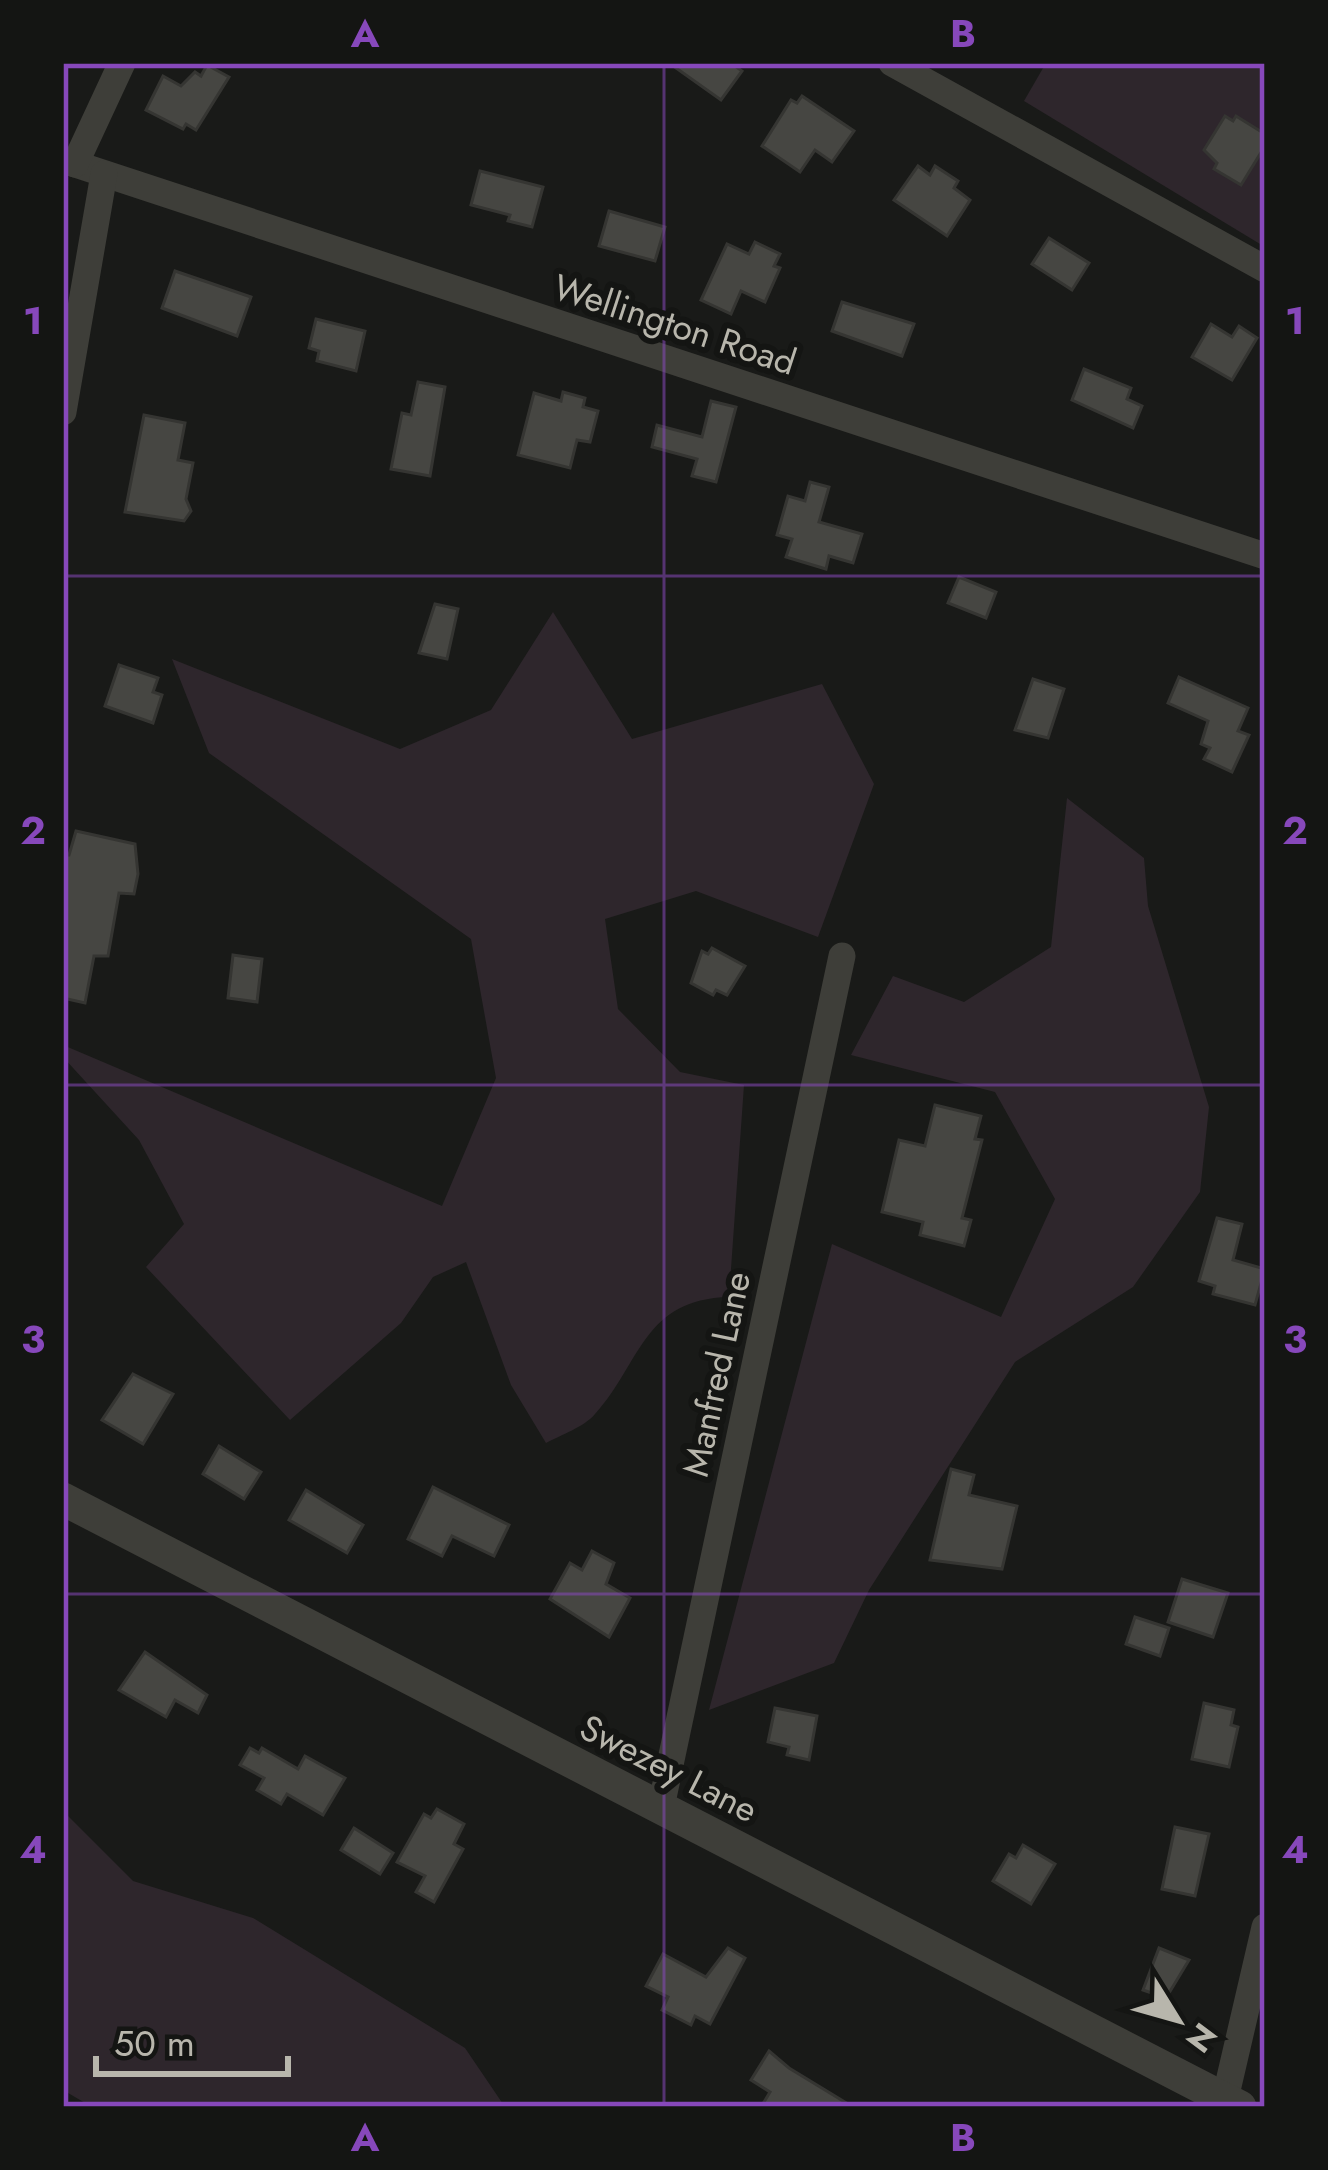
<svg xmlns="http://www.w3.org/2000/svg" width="1328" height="2170" viewBox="0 0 1328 2170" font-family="Jost,sans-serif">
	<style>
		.green { fill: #2e262c }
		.building { fill: #464642; stroke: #353532; stroke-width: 3 }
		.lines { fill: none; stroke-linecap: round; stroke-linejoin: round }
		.minor { stroke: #3e3e39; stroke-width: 27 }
		.tertiary { stroke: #3e3e39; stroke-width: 33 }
		.grid { fill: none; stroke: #8748bb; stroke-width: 3; stroke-opacity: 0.55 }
		.labels { text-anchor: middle; stroke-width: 12; stroke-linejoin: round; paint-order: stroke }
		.street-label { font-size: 36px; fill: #b8b6ac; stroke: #141513 }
		.neatline { fill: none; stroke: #8748bb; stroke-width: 4.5 }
		.grid-label { font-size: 39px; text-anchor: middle; font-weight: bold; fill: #8748bb }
	</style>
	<rect width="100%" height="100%" fill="#191a18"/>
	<!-- green -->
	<g class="green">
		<polygon points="1046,63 1265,63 1265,247 1024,101"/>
		<path d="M553 612 632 739 822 684 874 784 818 937 696 891 605 919 618 1009 680 1072 744 1085 729 1297C643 1299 641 1363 595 1414 584 1427 561 1435 546 1443L511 1385 466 1262 433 1277 401 1323 290 1420 146 1267 184 1224 139 1140 63 1057V1045L442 1206 496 1078 471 939 209 753 172 659 400 749 491 710Z"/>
		<polygon points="1067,798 1144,858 1148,906 1209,1107 1200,1192 1133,1287 1015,1362 869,1590 834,1663 709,1710 832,1244 1001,1317 1055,1199 995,1092 851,1055 893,976 964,1002 1051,947"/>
		<polygon points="63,1811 133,1881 253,1918 465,2048 505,2107 92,2107 63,2090"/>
	</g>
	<!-- building -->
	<g class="building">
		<polygon points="669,63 731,63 742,71 721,100"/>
		<polygon points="207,65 229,77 196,130 186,124 183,129 146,110 163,76 181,86 195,72 201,76"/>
		<polygon points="802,96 854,131 832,162 815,150 800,172 762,146 791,100 797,103"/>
		<polygon points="1225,116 1233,121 1236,116 1265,134 1265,146 1241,185 1214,169 1217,163 1204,150"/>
		<polygon points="918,166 930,175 935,166 958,181 954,188 970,200 947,236 894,200"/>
		<polygon points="480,171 543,187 532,227 508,221 510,215 471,205"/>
		<polygon points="609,211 665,227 655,261 599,246"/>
		<polygon points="1049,238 1089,263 1072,290 1032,264"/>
		<polygon points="755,242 780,254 774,266 780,268 765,302 741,291 731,314 701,300 727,244 749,254"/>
		<polygon points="175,271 251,297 237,336 162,308"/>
		<polygon points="842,302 914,324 902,356 832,331"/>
		<polygon points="316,319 365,331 356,371 317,361 319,351 309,348"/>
		<polygon points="1211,324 1232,337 1239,326 1257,338 1232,380 1192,357"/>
		<polygon points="1084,369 1131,388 1127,399 1142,406 1133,428 1072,400"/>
		<polygon points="418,382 445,387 430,476 391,469 402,413 411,415"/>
		<polygon points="563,392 585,398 583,407 598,411 590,442 577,440 570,468 518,455 534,393 561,401"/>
		<polygon points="711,401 736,407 716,482 692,476 697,459 652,447 657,425 702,437"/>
		<polygon points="144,415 185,423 178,460 193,463 186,499 191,511 184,521 125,512"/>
		<polygon points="810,482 829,487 819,522 862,534 853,563 829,556 826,569 786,557 792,539 777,535 788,496 805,501"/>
		<polygon points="959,577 996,592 986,618 948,603"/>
		<polygon points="435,604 458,609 447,659 419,653"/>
		<polygon points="119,665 158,678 153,692 162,695 153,723 105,706"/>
		<polygon points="1179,677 1248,708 1238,731 1249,735 1232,772 1204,759 1210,748 1201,744 1208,721 1168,703"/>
		<polygon points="1033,679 1064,689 1048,738 1015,730"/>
		<polygon points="76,831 135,844 138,874 134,894 119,893 108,956 94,956 85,1003 63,998 63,855 69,855"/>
		<polygon points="712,948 745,966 727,995 716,990 713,995 691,983 702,951 708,954"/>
		<polygon points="233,955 262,959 257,1002 228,998"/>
		<polygon points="935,1105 981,1116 975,1139 982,1140 962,1218 971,1220 964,1246 920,1235 923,1222 882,1212 899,1140 925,1146"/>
		<polygon points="1217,1218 1242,1224 1233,1260 1265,1269 1255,1305 1213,1294 1215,1286 1199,1281"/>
		<polygon points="133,1374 173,1394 143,1444 102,1420"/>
		<polygon points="219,1446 261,1472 244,1499 203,1474"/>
		<polygon points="951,1469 974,1475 969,1495 1017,1506 1002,1569 930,1560"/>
		<polygon points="433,1487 509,1525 494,1556 452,1536 442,1556 408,1539"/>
		<polygon points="306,1490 363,1525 347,1553 289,1520"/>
		<polygon points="592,1551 614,1563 606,1584 630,1598 609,1637 550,1599 570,1563 582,1570"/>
		<polygon points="1182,1579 1228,1593 1213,1637 1168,1622"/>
		<polygon points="1135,1617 1169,1628 1160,1656 1126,1644"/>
		<polygon points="145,1652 207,1695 198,1713 175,1700 166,1717 119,1690"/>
		<polygon points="1204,1703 1234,1710 1231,1725 1238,1727 1229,1767 1192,1759"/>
		<polygon points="775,1708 817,1716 809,1760 787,1755 789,1747 768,1742"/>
		<polygon points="250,1748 259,1753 262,1748 298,1769 305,1756 345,1778 323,1815 287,1794 281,1804 257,1790 264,1778 240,1765"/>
		<polygon points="437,1809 464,1824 454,1844 463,1849 434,1902 416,1892 425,1876 397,1862 424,1814 431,1818"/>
		<polygon points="1175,1827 1209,1834 1195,1896 1162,1889"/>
		<polygon points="354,1828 393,1853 380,1874 341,1850"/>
		<polygon points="1023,1845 1055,1864 1031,1904 993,1881 1009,1854 1016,1858"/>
		<polygon points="728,1948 745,1958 710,2024 695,2016 691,2025 662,2010 668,1997 646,1986 663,1954 706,1977"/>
		<polygon points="1159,1948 1189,1960 1166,1998 1143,1990"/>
		<polygon points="769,2051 789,2068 853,2107 761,2107 770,2092 751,2080"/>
	</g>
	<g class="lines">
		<!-- minor -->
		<g class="minor">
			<polyline points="892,63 1265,269"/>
			<polyline points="63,160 1265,556"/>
			<polyline points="75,164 122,63"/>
			<polyline points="63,412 104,174"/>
			<polyline points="661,1807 842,956"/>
			<polyline points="1225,2099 1265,1927"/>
		</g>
		<!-- tertiary -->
		<polyline class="tertiary" points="63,1499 1240,2107"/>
	</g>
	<!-- grid -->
	<path class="grid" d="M664 63V2107M63 576H1265M63 1085H1265M63 1594H1265"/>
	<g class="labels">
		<!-- street labels -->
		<g class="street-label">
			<text transform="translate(675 324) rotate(18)" y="13">Wellington Road</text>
			<text transform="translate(716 1374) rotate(-78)" y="13">Manfred Lane</text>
			<text transform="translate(669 1768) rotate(27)" y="13">Swezey Lane</text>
		</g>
	</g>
	<!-- border -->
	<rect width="1328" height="2170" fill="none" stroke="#141513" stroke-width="132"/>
	<!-- north arrow -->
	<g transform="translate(1178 2020) rotate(127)" stroke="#141513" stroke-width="9" paint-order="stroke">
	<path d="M0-9L21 45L0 30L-21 45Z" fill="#b8b6ac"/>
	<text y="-18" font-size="33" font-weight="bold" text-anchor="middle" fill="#b8b6ac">N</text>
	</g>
	<!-- scale -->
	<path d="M96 2056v18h192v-18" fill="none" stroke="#b8b6ac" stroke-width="6"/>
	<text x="114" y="2056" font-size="36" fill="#b8b6ac" stroke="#141513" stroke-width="9" paint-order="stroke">50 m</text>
	<rect x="66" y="66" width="1196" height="2038" class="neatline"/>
	<g class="grid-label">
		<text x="365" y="47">A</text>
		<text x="963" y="47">B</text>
		<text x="33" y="334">1</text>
		<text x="1295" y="334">1</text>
		<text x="33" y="844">2</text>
		<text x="1295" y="844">2</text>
		<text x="33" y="1353">3</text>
		<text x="1295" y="1353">3</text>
		<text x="33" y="1863">4</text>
		<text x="1295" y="1863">4</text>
		<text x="365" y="2151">A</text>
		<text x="963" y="2151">B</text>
	</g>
</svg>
